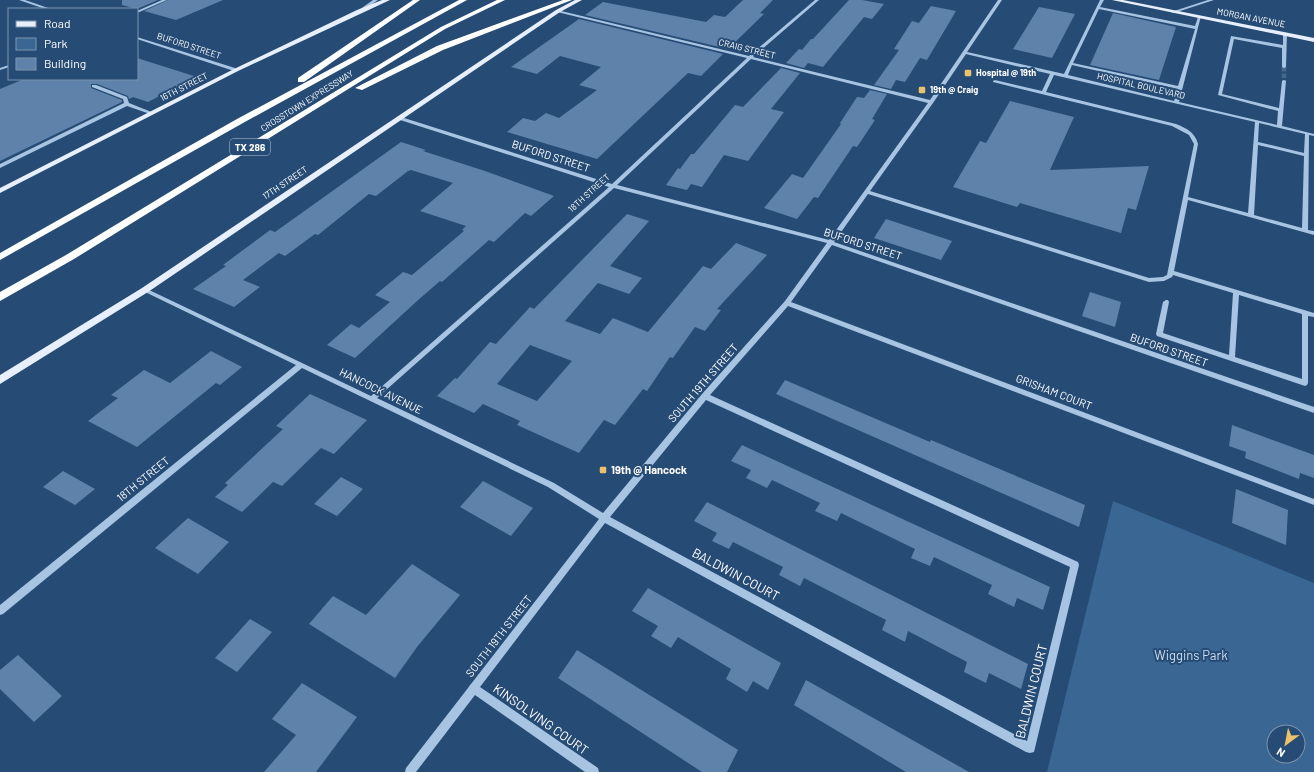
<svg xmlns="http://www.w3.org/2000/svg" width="1314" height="772" viewBox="0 0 1314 772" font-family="Barlow,sans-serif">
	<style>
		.green { fill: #3a6694; fill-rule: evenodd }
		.building { fill: #5e82a9; fill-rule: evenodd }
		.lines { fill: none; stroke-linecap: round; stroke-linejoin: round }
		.minor-tunnel { stroke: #47678b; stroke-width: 4.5; stroke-dasharray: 4.5 2; stroke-linecap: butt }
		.minor { fill: #a7c4e2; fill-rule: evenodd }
		.major { fill: #e6effb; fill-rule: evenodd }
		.highway { fill: #fff; fill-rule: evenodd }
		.poi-dot { fill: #ebc16c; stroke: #264c76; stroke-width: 1.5 }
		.labels { text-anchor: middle; stroke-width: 4; stroke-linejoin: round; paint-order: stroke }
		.far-street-label { font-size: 9px; fill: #fff; stroke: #264c76 }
		.far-poi-label { font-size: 9px; font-weight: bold; fill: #fff; stroke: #264c76; text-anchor: start }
		.shield { fill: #264c76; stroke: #bec9d6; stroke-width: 1 }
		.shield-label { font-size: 10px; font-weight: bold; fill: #fff }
		.street-label { font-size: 11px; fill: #fff; stroke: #264c76 }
		.poi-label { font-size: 11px; font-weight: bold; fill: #fff; stroke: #264c76; text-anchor: start }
		.near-street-label { font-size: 13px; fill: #fff; stroke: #264c76 }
		.near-park-label { font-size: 13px; fill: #c9ddf2; stroke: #264c76 }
	</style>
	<rect width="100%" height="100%" fill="#264c76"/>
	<!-- green -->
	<path class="green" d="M1113 501 1314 583V772H1047ZM1274 732H1298V756H1274Z"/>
	<!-- building -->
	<g class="building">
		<polygon points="122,0 158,0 137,9 122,5"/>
		<polygon points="168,0 223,0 176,20 144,11"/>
		<polygon points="743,0 773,0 760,13 764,14 728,49 585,15 603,2 706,22 714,15 725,17"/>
		<polygon points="849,0 862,0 884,4 872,19 864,17 823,67 808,63 804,68 786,63 799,49 802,50 811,39 813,39"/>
		<polygon points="931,6 956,11 927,60 920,58 905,82 896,80 891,89 874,85 899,50 894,49 912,21 919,23"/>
		<polygon points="1039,7 1075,14 1052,58 1013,49"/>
		<polygon points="1113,13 1176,27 1159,80 1090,65"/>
		<polygon points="579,19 723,54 701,76 688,73 597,159 507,132 523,118 535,121 546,113 559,118 597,90 579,85 601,67 560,56 537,74 511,67"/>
		<polygon points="137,58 197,77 148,102 133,97 129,99 128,96 97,84 91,84 91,88 122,100 122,102 0,161 0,89 24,79 137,79"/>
		<polygon points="781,68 800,73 771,109 784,112 748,161 724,155 702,187 691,184 687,190 666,185 678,168 680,169 691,154 694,154 735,105 743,107"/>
		<polygon points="870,90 887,94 872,119 875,120 857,147 853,146 818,198 814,197 797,219 764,208 792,174 803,178 841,124 840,123 857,97 864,98"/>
		<polygon points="1010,101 1074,117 1050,170 1149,166 1136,210 1128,208 1121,233 1020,203 1017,207 953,187 980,141 986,143"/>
		<polygon points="401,142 426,150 423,151 485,171 554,196 531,216 525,213 494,242 489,240 442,282 440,281 417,301 355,358 327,345 351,324 359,328 390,302 375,295 403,272 412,275 464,231 462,230 466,226 420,211 453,183 411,170 408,171 376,196 369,194 318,235 315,234 285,256 279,253 243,280 260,287 234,307 193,289 226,266 223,265 270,230 275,232"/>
		<path d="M627 214 649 221 610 266 642 278 629 294 598 283 565 321 600 334 613 318 648 332 703 266 711 269 736 243 767 255 717 309 721 310 705 331 695 327 673 358 670 357 647 391 643 389 615 425 604 420 579 453 517 425 520 421 483 404 474 413 437 396 455 378 457 379 490 342 496 344 530 307 534 309ZM530 345 572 361 537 401 497 384Z"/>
		<polygon points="886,219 952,241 941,260 874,238"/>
		<polygon points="1090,292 1121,302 1115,327 1082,316"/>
		<polygon points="211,351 242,367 220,385 216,383 137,447 88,421 118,398 111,395 144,370 170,383"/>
		<polygon points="785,380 930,442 931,440 1085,505 1079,527 776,394"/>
		<polygon points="310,394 367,420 334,454 321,448 282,486 273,482 242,512 215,497 228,485 225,483 283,429 276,426"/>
		<polygon points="1232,425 1314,455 1314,478 1300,473 1299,479 1245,458 1246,452 1229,446"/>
		<polygon points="742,445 1050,587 1043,610 1017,598 1014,607 988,594 992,585 934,557 930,566 911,558 915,549 841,513 837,521 815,511 820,503 772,480 767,488 746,478 751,470 731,461"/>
		<polygon points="63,471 95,489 75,505 43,487"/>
		<polygon points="341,477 363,489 337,516 314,504"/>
		<polygon points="483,481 533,508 511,536 460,507"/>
		<polygon points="1236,489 1288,510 1286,545 1232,523"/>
		<polygon points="707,502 1028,664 1021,689 989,673 986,683 964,672 967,662 908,631 905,642 882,630 886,620 804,578 800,586 779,575 783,567 733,542 729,549 712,541 717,533 694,521"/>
		<polygon points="188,518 229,542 198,574 155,548"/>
		<polygon points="412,564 460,595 417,647 395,678 309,624 333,596 366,615"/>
		<polygon points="648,588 781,663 768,690 753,681 747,692 726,679 731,669 678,637 671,648 651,636 658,626 632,611"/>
		<polygon points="250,619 272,632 237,672 215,658"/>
		<polygon points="577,650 738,750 727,772 702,772 558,678"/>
		<polygon points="18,655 62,696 34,722 0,689 0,670"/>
		<polygon points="806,680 969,772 906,772 794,705"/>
		<polygon points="302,683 357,717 316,772 264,772 296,735 272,719"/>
	</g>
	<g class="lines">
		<!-- minor-tunnel -->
		<polyline class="minor-tunnel" points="1284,67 1284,81"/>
		<!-- minor -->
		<g class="minor">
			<polygon points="19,0 25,0 51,9 45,9"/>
			<polygon points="162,0 167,0 137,13 137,11"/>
			<polygon points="373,0 378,0 361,12 359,12 359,10"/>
			<path d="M815 0H819L753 57 930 100 998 0H1002L967 52 1064 74 1100 0H1104L1100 7 1195 26 1198 17 1201 16 1179 102 1277 125 1278 111 1218 95 1231 36 1283 45V34L1285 33 1287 34 1286 67 1284 68 1282 67V48L1234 39 1222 94 1279 108 1282 81 1284 80 1286 81 1282 126 1314 134V136L1309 135 1308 230 1314 231V235L1188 200 1174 271 1314 313V317L1308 316V383L1307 385 1305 386 1157 336 1156 334 1163 302 1166 300H1168L1169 302 1163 333 1229 355 1233 293 1173 275 1172 277 1164 281 1149 282 868 194 834 242 1314 407V413L832 245 791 302 1314 499V505L788 306 710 395 1078 562 1079 565 1034 752 1030 753 1026 752 605 523 480 687 598 768 599 772H585L475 695 416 772H405L406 768 468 688 470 685 471 684 599 519 548 487 302 368 3 614 0 615V605L296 365 143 291 142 290 143 289H147L371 396 609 187 397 119V117H401L612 184 747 58 557 12V10L749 56ZM1099 9 1195 29 1178 86 1073 63ZM966 54 1050 74 1042 91 995 80 993 81V82L1172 126 1189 135 1194 144 1167 275 1163 277 1149 278 870 191 933 103ZM751 59 928 103 829 240 617 185ZM1072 65 1178 89 1174 101 1068 75ZM1054 75 1255 122 1248 213 1188 197 1198 144C1195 132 1186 128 1176 124L1046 92ZM1259 123 1305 134 1304 153 1258 142ZM1258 145 1304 156 1302 228 1254 215ZM614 188 827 243 785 301 702 394 603 513 554 483 377 398ZM1239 295 1302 314V379L1235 357ZM706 400 1070 567 1027 741 610 517Z"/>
			<polygon points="1208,0 1214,0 1174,13 1171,12"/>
			<polygon points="137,37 238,69 238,70 234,71 137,39"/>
			<polygon points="9,65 9,67 0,70 0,68"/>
			<polygon points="92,85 96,85 127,97 129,103 154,113 150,114 127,106 0,168 0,164 124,103 123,99 92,87"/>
		</g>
		<!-- major -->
		<g class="major">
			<polygon points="382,0 390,0 238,71 0,193 0,188 234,69 357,10"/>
			<polygon points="575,0 582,0 560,12 148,292 0,384 0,375 142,288 556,10"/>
			<polygon points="1112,0 1123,0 1314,38 1314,42"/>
		</g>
		<!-- highway -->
		<g class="highway">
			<polygon points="413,0 420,0 304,82 298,82 298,78"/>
			<polygon points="459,0 467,0 243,123 0,260 0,253 237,119"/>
			<polygon points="497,0 505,0 445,29 74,259 0,301 0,292 66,255 441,27"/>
			<polygon points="563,0 572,0 443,50 362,90 355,88 437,46"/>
		</g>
	</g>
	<!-- markers -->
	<g class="poi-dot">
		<rect x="964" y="69" width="8" height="8" rx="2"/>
		<rect x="918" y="86" width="8" height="8" rx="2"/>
		<rect x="599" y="466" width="8" height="8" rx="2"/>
	</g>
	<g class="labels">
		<!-- far-street labels -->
		<g class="far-street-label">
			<text transform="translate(1251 18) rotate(11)" y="3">MORGAN AVENUE</text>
			<text transform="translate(189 46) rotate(18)" y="3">BUFORD STREET</text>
			<text transform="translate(747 49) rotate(14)" y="3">CRAIG STREET</text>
			<text transform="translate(1141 86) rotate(13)" y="3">HOSPITAL BOULEVARD</text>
			<text transform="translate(184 87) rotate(-27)" y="3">16TH STREET</text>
			<text transform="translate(307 101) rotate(-32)" y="3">CROSSTOWN EXPRESSWAY</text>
			<text transform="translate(285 183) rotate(-34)" y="3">17TH STREET</text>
			<text transform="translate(589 193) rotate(-42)" y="3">18TH STREET</text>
		</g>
		<!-- far-poi labels -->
		<g class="far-poi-label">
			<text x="976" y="76">Hospital @ 19th</text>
			<text x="930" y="93">19th @ Craig</text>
		</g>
		<!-- shield labels -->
		<rect class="shield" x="230" y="139" width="40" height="16" rx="3"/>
		<g class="shield-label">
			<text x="250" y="151">TX 286</text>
		</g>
		<!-- street labels -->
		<g class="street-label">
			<text transform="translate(551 156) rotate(18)" y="4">BUFORD STREET</text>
			<text transform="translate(863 244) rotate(18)" y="4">BUFORD STREET</text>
			<text transform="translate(1169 350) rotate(19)" y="4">BUFORD STREET</text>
			<text transform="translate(703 383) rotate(-49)" y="4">SOUTH 19TH STREET</text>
			<text transform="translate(381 391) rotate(26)" y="4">HANCOCK AVENUE</text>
			<text transform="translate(1054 392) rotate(21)" y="4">GRISHAM COURT</text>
			<text transform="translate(143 479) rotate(-39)" y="4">18TH STREET</text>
			<text transform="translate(499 636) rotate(-52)" y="4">SOUTH 19TH STREET</text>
		</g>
		<!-- poi labels -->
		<g class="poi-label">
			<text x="611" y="474">19th @ Hancock</text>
		</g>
		<!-- near-street labels -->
		<g class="near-street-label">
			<text transform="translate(736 574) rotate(28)" y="5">BALDWIN COURT</text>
			<text transform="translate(1031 691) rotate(-76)" y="5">BALDWIN COURT</text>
			<text transform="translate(541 719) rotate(35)" y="5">KINSOLVING COURT</text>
		</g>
		<!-- near-park labels -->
		<g class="near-park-label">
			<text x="1191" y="660">Wiggins Park</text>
		</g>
	</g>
	<!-- legend -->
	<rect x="8" y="8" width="130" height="72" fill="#264c76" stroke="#7d94ad"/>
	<rect x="16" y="21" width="20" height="6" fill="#e6effb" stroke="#7d94ad"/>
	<text x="44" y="28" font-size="12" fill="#ffffff">Road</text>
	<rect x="16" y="38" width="20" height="12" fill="#3a6694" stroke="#7d94ad"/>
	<text x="44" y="48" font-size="12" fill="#ffffff">Park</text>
	<rect x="16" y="58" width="20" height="12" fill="#5e82a9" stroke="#7d94ad"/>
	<text x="44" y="68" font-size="12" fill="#ffffff">Building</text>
	<!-- north arrow -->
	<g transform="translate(1286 744) rotate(212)"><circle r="19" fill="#264c76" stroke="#7d94ad"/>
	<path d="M0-3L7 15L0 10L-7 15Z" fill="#ebc16c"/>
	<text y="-6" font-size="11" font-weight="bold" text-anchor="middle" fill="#ffffff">N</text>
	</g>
</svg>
